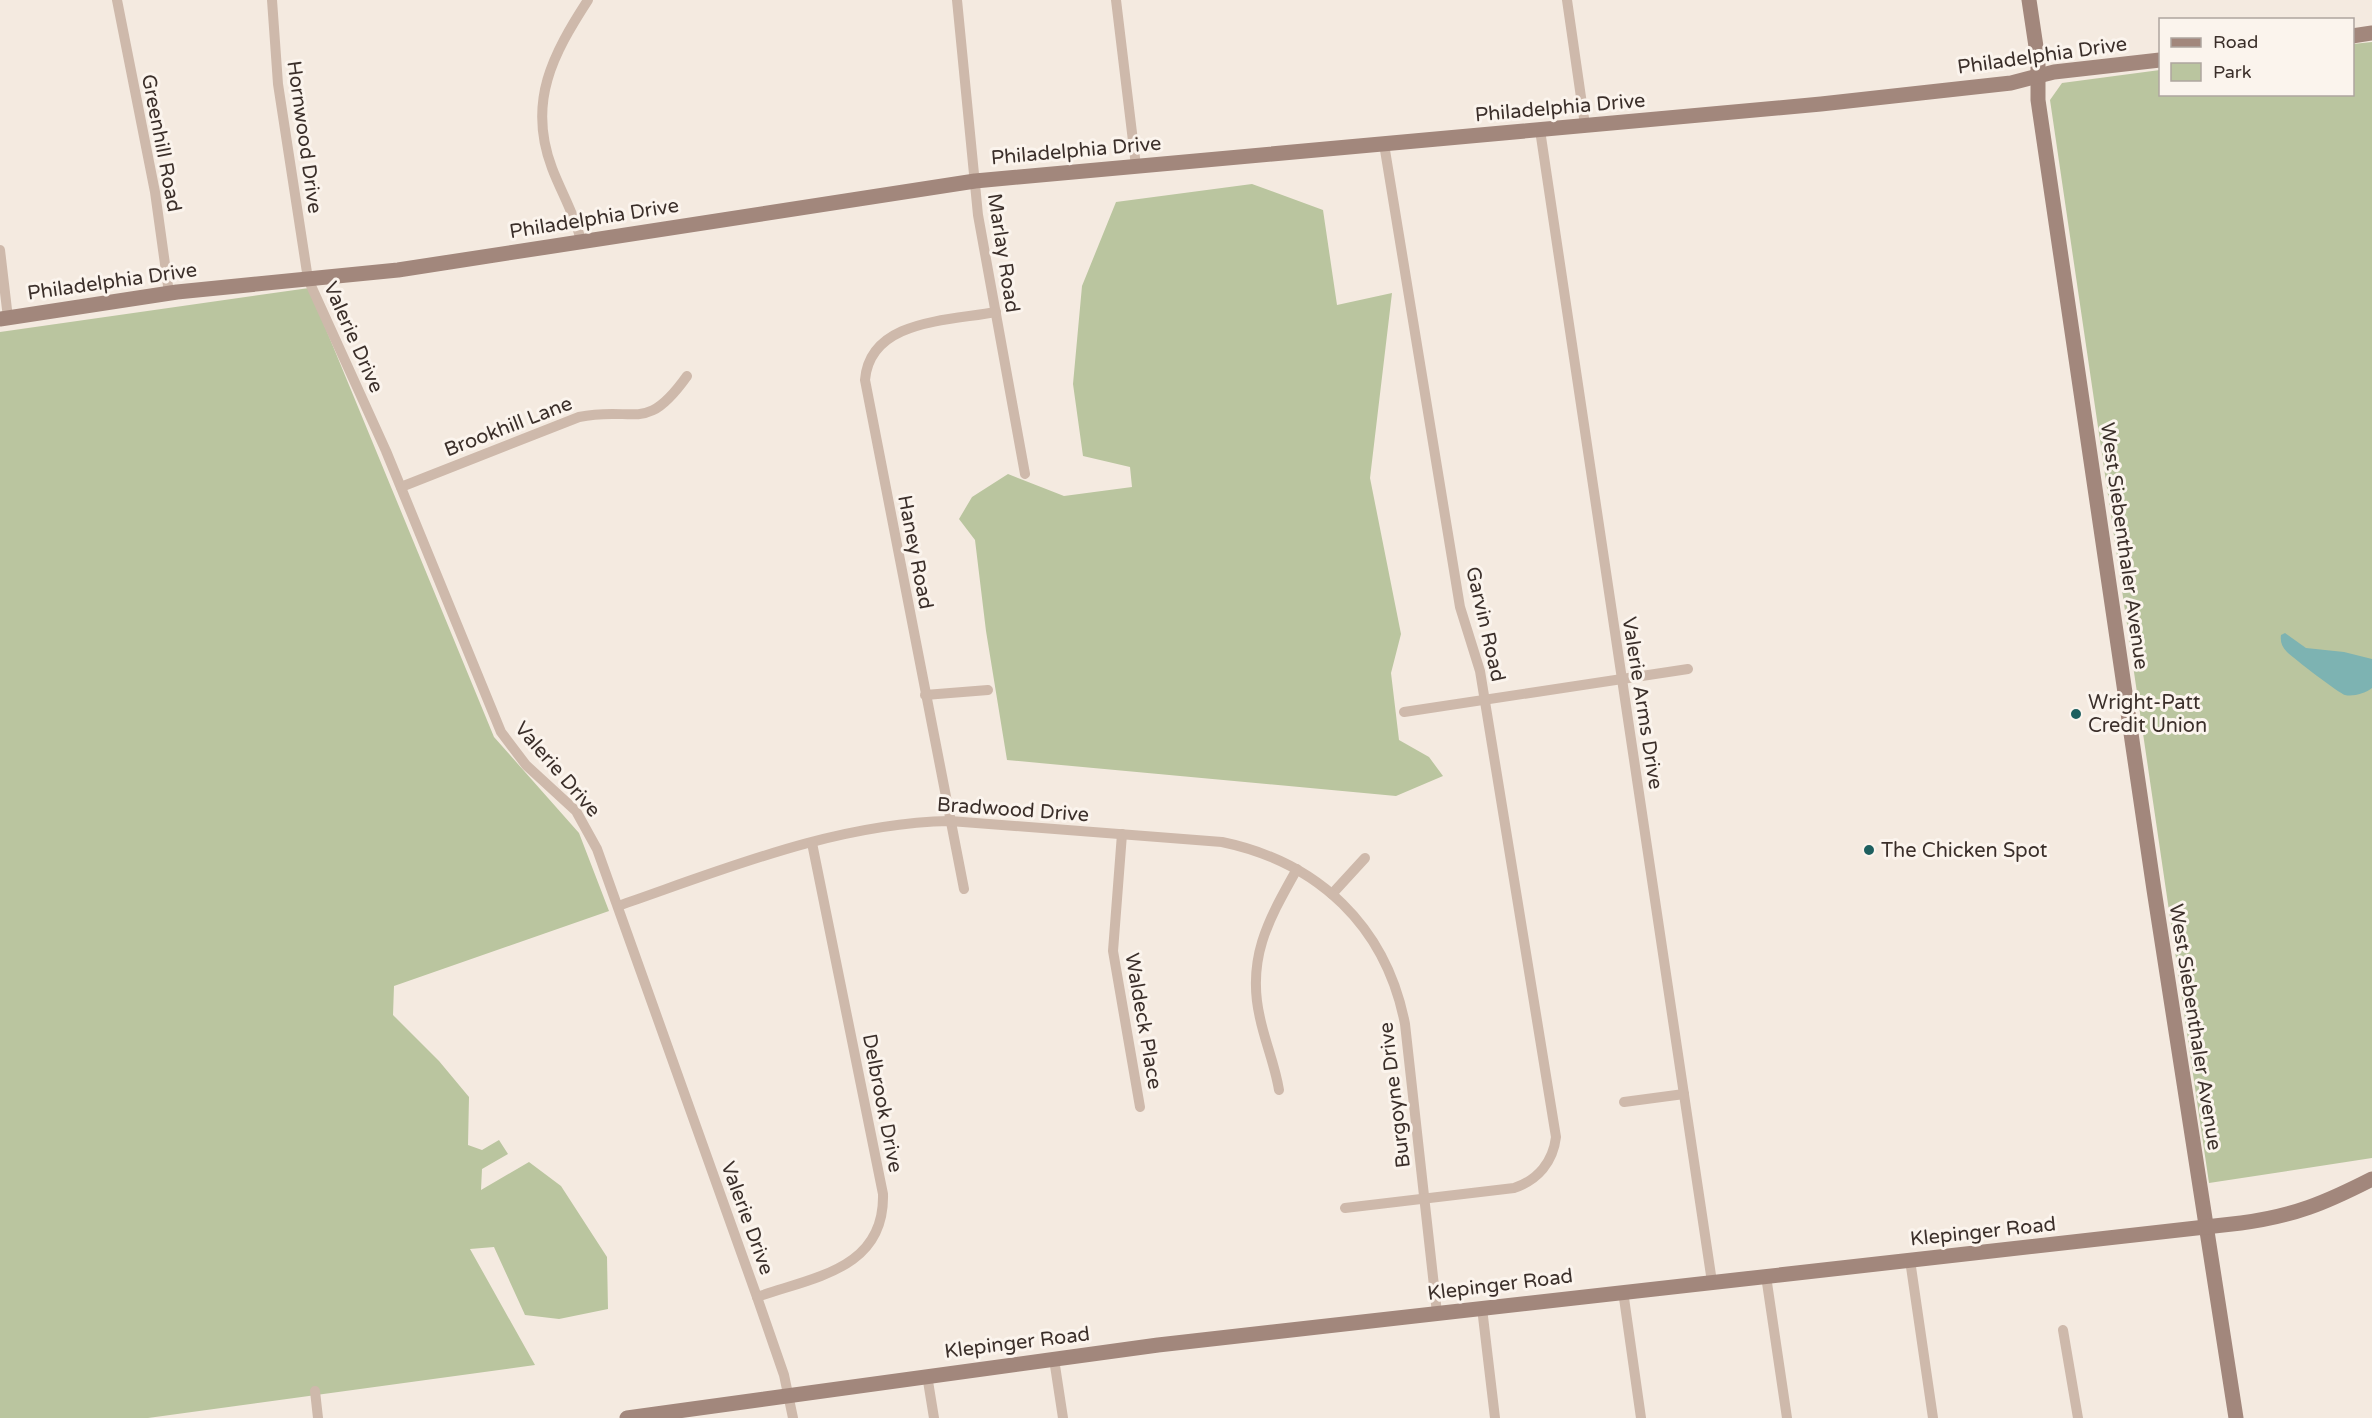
<svg xmlns="http://www.w3.org/2000/svg" width="2372" height="1418" viewBox="0 0 2372 1418" font-family="'Varela Round',sans-serif">
	<style>
		.green { fill: #bac59f }
		.water { fill: #7db3b2 }
		.lines { fill: none; stroke-linecap: round; stroke-linejoin: round }
		.street { stroke: #ceb9ab; stroke-width: 10 }
		.secondary { stroke: #a2877c; stroke-width: 15 }
		.poi-dot { fill: #1d5f5f; stroke: #fbf4ed; stroke-width: 2 }
		.labels { text-anchor: middle; stroke-width: 6; stroke-linejoin: round; paint-order: stroke }
		.street-label { font-size: 20px; fill: #3b2f2a; stroke: #fbf4ed }
		.poi-label { font-size: 20px; fill: #3b2f2a; stroke: #fbf4ed; text-anchor: start }
	</style>
	<rect width="100%" height="100%" fill="#f4eae0"/>
	<!-- green -->
	<g class="green">
		<polygon points="2372,42 2372,1158 2209,1183 2050,100 2062,83 2160,70 2160,94 2352,94 2353,44"/>
		<polygon points="1252,184 1323,210 1337,305 1392,293 1370,478 1401,634 1391,673 1399,740 1429,757 1443,776 1396,796 1007,760 986,631 975,540 959,519 972,497 1008,474 1064,496 1132,487 1130,467 1083,456 1073,384 1082,286 1116,202"/>
		<polygon points="309,288 494,737 579,833 609,911 394,986 393,1015 439,1061 469,1097 468,1145 482,1150 499,1140 508,1154 482,1169 481,1190 529,1162 561,1186 607,1257 608,1309 559,1319 525,1315 494,1247 470,1249 535,1365 148,1418 0,1418 0,332"/>
	</g>
	<!-- water -->
	<path class="water" d="M2285 633 2306 648 2344 652 2372 659V688C2366 693 2353 697 2345 695 2340 694 2293 658 2287 652 2282 647 2280 642 2281 635Z"/>
	<g class="lines">
		<!-- street -->
		<g class="street">
			<polyline points="117,0 155,192 169,293"/>
			<polyline points="272,0 278,84 308,279 386,451 501,732 526,765 576,811 597,849 757,1297 784,1375 793,1418"/>
			<polyline points="957,0 978,215 1025,474"/>
			<polyline points="1116,0 1136,166"/>
			<polyline points="1567,0 1585,125"/>
			<polyline points="1540,130 1712,1282"/>
			<path d="M581 241C575 215 561 192 552 168 527 102 553 54 588 0"/>
			<polyline points="0,250 8,318"/>
			<path d="M401 487 579 417C636 405 645 435 687 376"/>
			<polyline points="925,695 988,690"/>
			<polyline points="1404,712 1688,669"/>
			<polyline points="1122,834 1113,951 1140,1107"/>
			<path d="M964 889 865 380C870 319 949 321 996 312"/>
			<polyline points="1332,894 1365,858"/>
			<path d="M618 906C725 869 836 823 950 821L1222 842C1318 862 1386 926 1405 1024L1437 1313"/>
			<path d="M1279 1090C1275 1065 1265 1042 1260 1018 1246 958 1269 919 1297 869"/>
			<polyline points="1624,1102 1684,1094"/>
			<path d="M1345 1208 1514 1188C1538 1180 1553 1162 1556 1137L1480 671 1460 607 1384 144"/>
			<polyline points="1910,1260 1933,1418"/>
			<polyline points="1766,1276 1787,1418"/>
			<polyline points="1623,1291 1641,1418"/>
			<path d="M757 1297C814 1277 885 1269 883 1194L812 843"/>
			<polyline points="1482,1308 1495,1418"/>
			<polyline points="2063,1330 2078,1418"/>
			<polyline points="1054,1359 1063,1418"/>
			<polyline points="927,1375 934,1418"/>
			<polyline points="315,1391 318,1418"/>
		</g>
		<!-- secondary -->
		<g class="secondary">
			<polyline points="2029,0 2038,60 2038,100 2154,890 2236,1418"/>
			<polyline points="2352,36 2372,33"/>
			<polyline points="0,319 177,292 398,270 975,181 1821,104 2011,83 2054,72 2160,60"/>
			<path d="M627 1418 1158 1345 2241 1223C2294 1216 2325 1203 2372 1179"/>
		</g>
	</g>
	<!-- markers -->
	<g class="poi-dot">
		<circle cx="2076" cy="714" r="6"/>
		<circle cx="1869" cy="850" r="6"/>
	</g>
	<g class="labels">
		<!-- street labels -->
		<g class="street-label">
			<text transform="translate(2042 55) rotate(-8)" y="7">Philadelphia Drive</text>
			<text transform="translate(1560 107) rotate(-5)" y="7">Philadelphia Drive</text>
			<text transform="translate(305 137) rotate(82)" y="7">Hornwood Drive</text>
			<text transform="translate(162 143) rotate(79)" y="7">Greenhill Road</text>
			<text transform="translate(1076 150) rotate(-5)" y="7">Philadelphia Drive</text>
			<text transform="translate(594 218) rotate(-9)" y="7">Philadelphia Drive</text>
			<text transform="translate(1004 253) rotate(81)" y="7">Marlay Road</text>
			<text transform="translate(112 281) rotate(-8)" y="7">Philadelphia Drive</text>
			<text transform="translate(354 337) rotate(66)" y="7">Valerie Drive</text>
			<text transform="translate(508 426) rotate(-21)" y="7">Brookhill Lane</text>
			<text transform="translate(2125 546) rotate(82)" y="7">West Siebenthaler Avenue</text>
			<text transform="translate(916 552) rotate(79)" y="7">Haney Road</text>
			<text transform="translate(1486 624) rotate(77)" y="7">Garvin Road</text>
			<text transform="translate(1643 703) rotate(81)" y="7">Valerie Arms Drive</text>
			<text transform="translate(558 769) rotate(49)" y="7">Valerie Drive</text>
			<text transform="translate(1013 809) rotate(4)" y="7">Bradwood Drive</text>
			<text transform="translate(1144 1021) rotate(80)" y="7">Waldeck Place</text>
			<text transform="translate(2196 1027) rotate(81)" y="7">West Siebenthaler Avenue</text>
			<text transform="translate(1394 1095) rotate(-97)" y="7">Burgoyne Drive</text>
			<text transform="translate(883 1103) rotate(79)" y="7">Delbrook Drive</text>
			<text transform="translate(748 1218) rotate(70)" y="7">Valerie Drive</text>
			<text transform="translate(1983 1231) rotate(-6)" y="7">Klepinger Road</text>
			<text transform="translate(1500 1284) rotate(-7)" y="7">Klepinger Road</text>
			<text transform="translate(1017 1342) rotate(-7)" y="7">Klepinger Road</text>
		</g>
		<!-- poi labels -->
		<g class="poi-label">
			<text x="2088" y="709">Wright-Patt<tspan x="2088" dy="23">Credit Union</tspan></text>
			<text x="1881" y="857">The Chicken Spot</text>
		</g>
	</g>
	<!-- legend -->
	<rect x="2159" y="18" width="195" height="78" fill="#fbf4ed" stroke="#aea59f" stroke-width="1.5"/>
	<rect x="2171" y="38" width="30" height="9" fill="#a2877c" stroke="#aea59f" stroke-width="1.5"/>
	<text x="2213" y="48" font-size="18" fill="#3b2f2a">Road</text>
	<rect x="2171" y="63" width="30" height="18" fill="#bac59f" stroke="#aea59f" stroke-width="1.5"/>
	<text x="2213" y="78" font-size="18" fill="#3b2f2a">Park</text>
</svg>
